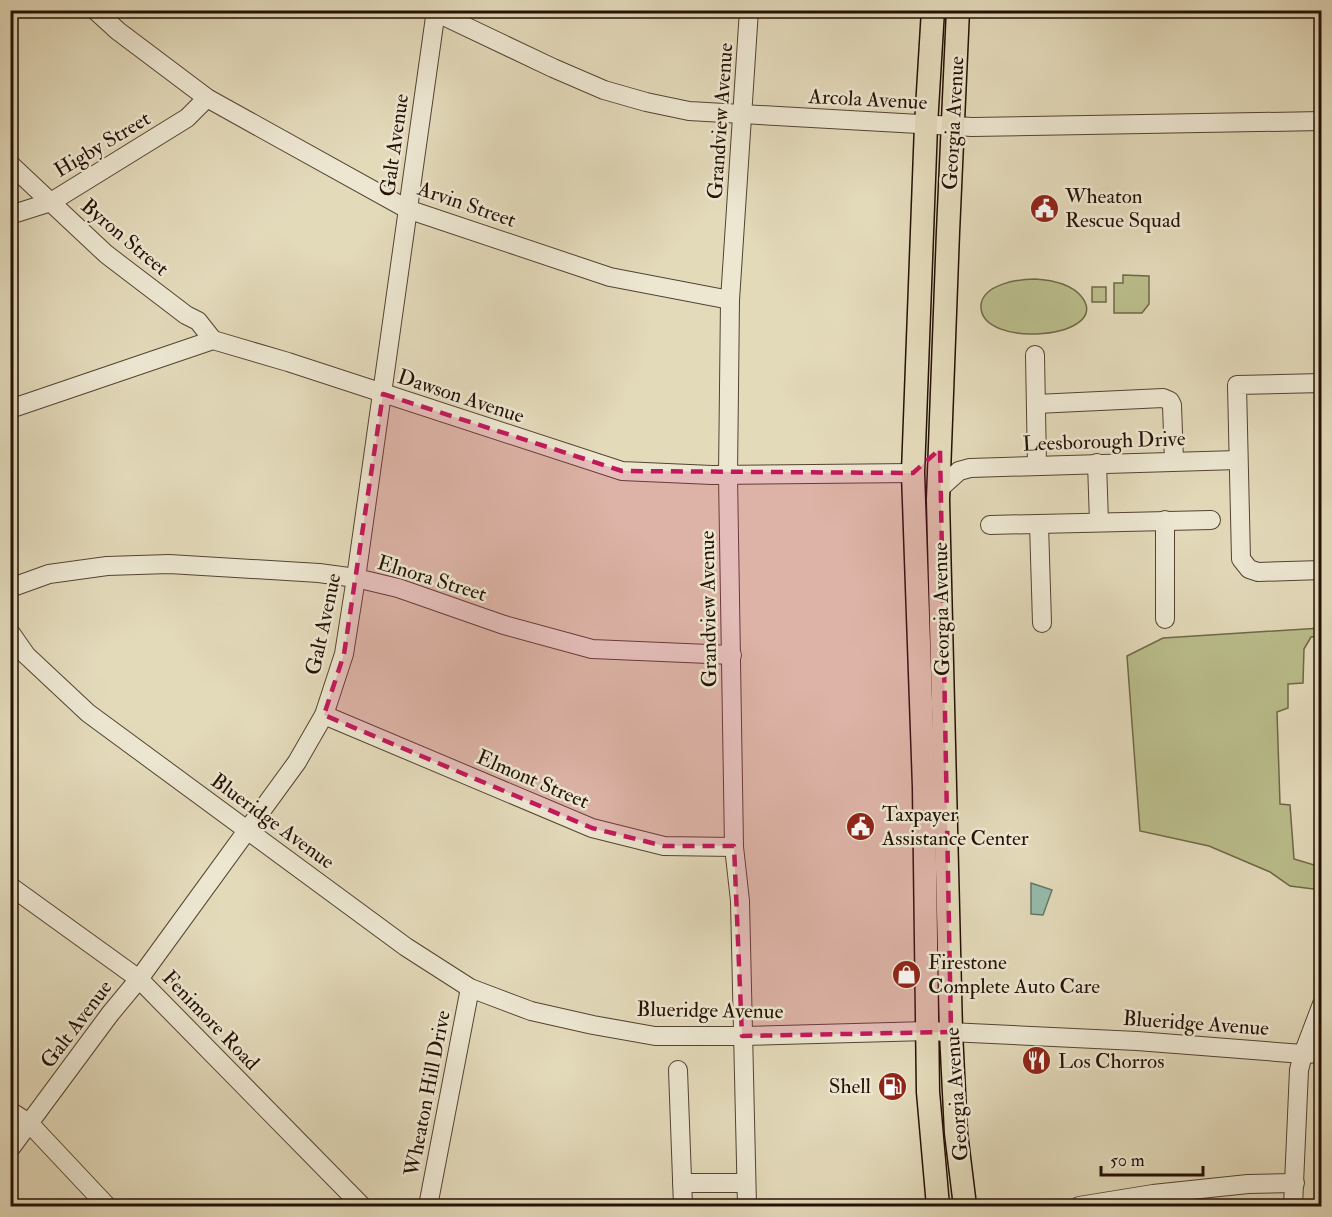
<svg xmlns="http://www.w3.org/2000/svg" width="1332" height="1217" viewBox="0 0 1332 1217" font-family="'IM FELL Double Pica',serif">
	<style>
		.green { fill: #babd8b; stroke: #6f6748; stroke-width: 1.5 }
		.water { fill: #96bbac; stroke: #687769; stroke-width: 1.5 }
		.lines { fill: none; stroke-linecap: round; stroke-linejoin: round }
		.minor-casing { stroke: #544332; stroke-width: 20 }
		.major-casing { stroke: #241104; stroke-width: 25 }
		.minor { stroke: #ede7d2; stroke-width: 18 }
		.major { stroke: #e3daba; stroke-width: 22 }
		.marked { fill: #c2185b; fill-opacity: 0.2; stroke: #c2185b; stroke-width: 4.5; stroke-dasharray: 12 8; stroke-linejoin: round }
		.labels { text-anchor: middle; stroke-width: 5; stroke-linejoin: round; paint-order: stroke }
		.street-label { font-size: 21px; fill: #241104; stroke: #ede7d2 }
		.poi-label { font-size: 21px; fill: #241104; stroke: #ede7d2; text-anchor: start }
	</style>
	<rect width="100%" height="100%" fill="#e3daba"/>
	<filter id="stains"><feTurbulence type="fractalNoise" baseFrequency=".00333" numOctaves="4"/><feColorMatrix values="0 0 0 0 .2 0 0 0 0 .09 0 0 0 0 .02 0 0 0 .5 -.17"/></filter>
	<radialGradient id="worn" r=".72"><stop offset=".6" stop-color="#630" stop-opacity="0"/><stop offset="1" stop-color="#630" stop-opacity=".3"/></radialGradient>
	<!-- green -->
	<g class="green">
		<polygon points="1123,275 1149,276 1149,304 1142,313 1114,313 1114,283 1123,283"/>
		<path d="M1035 279C1051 280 1070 283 1081 296 1116 338 978 351 981 305 983 284 1019 279 1035 279Z"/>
		<rect x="1092" y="287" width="14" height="15"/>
		<polygon points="1321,628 1321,636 1311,637 1304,649 1303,683 1288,684 1288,708 1277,712 1280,804 1290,805 1294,859 1321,867 1321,890 1290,886 1270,872 1209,846 1140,831 1127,656 1163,638"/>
	</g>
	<!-- water -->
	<polygon class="water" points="1031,883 1052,890 1043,915 1031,914"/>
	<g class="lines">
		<defs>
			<g id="minor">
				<polyline points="95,10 118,31 207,98 407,209 610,277 730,300"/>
				<polyline points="431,10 553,68 604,90 646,102 689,111 972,127 1322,121"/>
				<polyline points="10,164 106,254 186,315 198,321 213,340"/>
				<polyline points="10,215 51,202 187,118 207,98"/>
				<polyline points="1035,355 1037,466"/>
				<polyline points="1322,383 1237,385 1241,559 1249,569 1258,572 1322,570"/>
				<polyline points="1036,404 1163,398 1170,401 1172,405 1174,461"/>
				<polyline points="10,409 213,340 288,362 622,471 712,475 913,473"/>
				<polyline points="1097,463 1099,522"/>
				<polyline points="939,489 959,471 970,468 1238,460"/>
				<polyline points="1165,520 1165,619"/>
				<polyline points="1039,524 1042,623"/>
				<polyline points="990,525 1211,520"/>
				<polyline points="10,588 49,574 107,566 169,564 319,573 356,578 398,588 504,625 592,649 732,655"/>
				<polyline points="10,632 26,655 88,713 406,947 470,988 531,1011 593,1025 655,1036 742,1036 928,1031 1137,1041 1303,1054 1322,1053"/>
				<polyline points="324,715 592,828 664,846 734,847"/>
				<polyline points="10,886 139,979 362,1206"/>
				<polyline points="678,1070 683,1206"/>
				<polyline points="10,1111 29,1123 107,1206"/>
				<polyline points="10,1149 110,1014 139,979 297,762 324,715 344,654 356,578 436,10"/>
				<polyline points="682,1183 746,1183"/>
				<polyline points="428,1206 470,988"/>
				<polyline points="747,1206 740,901 734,847 728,475 730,300 749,10"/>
				<polyline points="1079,1206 1153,1194 1248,1184 1295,1183"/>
				<polyline points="1293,1206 1299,1070 1303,1054 1322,1004"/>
			</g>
			<g id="major">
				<polyline points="933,10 926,125 913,473 924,787 928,1092 938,1206"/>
				<polyline points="958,10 948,232 938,500 951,1032 956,1133 965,1206"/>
			</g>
		</defs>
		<!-- minor casing -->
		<use href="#minor" class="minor-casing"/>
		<!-- major casing -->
		<use href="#major" class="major-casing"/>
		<!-- minor -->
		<use href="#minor" class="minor"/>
		<!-- major -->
		<use href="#major" class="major"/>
	</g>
	<!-- marked area -->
	<path class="marked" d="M383 394 622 471 913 473 940 449 951 1032 742 1036 734 846H664L592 828 324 715 344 654Z"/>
	<!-- icons -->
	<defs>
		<symbol id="civic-disc" viewBox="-11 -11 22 22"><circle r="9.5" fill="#8f2418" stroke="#ede7d2"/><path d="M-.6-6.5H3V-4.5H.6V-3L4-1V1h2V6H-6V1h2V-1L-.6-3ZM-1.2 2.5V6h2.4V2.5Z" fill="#fff"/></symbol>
		<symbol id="shop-disc" viewBox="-11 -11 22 22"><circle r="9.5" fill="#8f2418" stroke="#ede7d2"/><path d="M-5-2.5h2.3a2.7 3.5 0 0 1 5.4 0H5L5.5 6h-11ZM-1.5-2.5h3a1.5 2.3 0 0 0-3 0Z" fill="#fff"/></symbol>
		<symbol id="restaurant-disc" viewBox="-11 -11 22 22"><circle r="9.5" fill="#8f2418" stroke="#ede7d2"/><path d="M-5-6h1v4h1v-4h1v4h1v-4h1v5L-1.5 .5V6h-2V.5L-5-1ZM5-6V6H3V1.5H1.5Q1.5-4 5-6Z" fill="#fff"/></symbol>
		<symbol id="fuel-disc" viewBox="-11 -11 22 22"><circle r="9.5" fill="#8f2418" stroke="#ede7d2"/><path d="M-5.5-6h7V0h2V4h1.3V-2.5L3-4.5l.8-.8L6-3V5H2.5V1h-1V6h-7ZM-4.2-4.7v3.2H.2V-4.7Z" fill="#fff"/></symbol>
	</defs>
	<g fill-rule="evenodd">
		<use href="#civic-disc" x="1028" y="192" width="33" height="33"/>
		<use href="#civic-disc" x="844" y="810" width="33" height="33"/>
		<use href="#shop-disc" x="890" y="958" width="33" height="33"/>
		<use href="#restaurant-disc" x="1020" y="1044" width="33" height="33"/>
		<use href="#fuel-disc" x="876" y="1070" width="33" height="33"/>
	</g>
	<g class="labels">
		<!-- street labels -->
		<g class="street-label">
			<text transform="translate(868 99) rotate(3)" y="7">Arcola Avenue</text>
			<text transform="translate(720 121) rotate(-86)" y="7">Grandview Avenue</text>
			<text transform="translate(953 123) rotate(-87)" y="7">Georgia Avenue</text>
			<text transform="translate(102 144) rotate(-31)" y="7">Higby Street</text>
			<text transform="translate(394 145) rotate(-82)" y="7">Galt Avenue</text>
			<text transform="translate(467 204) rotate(19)" y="7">Arvin Street</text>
			<text transform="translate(125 237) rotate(40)" y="7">Byron Street</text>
			<text transform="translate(461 396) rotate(18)" y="7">Dawson Avenue</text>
			<text transform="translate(1104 441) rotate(-2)" y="7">Leesborough Drive</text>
			<text transform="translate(432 578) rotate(17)" y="7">Elnora Street</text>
			<text transform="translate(708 609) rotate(-91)" y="7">Grandview Avenue</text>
			<text transform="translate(941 609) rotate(-91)" y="7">Georgia Avenue</text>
			<text transform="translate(323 624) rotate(-78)" y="7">Galt Avenue</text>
			<text transform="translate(533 779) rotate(23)" y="7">Elmont Street</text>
			<text transform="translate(273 821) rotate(36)" y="7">Blueridge Avenue</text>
			<text transform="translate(710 1010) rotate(1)" y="7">Blueridge Avenue</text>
			<text transform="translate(211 1020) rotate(46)" y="7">Fenimore Road</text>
			<text transform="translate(1196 1023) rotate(4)" y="7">Blueridge Avenue</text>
			<text transform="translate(76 1024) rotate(-53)" y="7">Galt Avenue</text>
			<text transform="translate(427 1093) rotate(-79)" y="7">Wheaton Hill Drive</text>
			<text transform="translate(956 1094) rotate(-94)" y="7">Georgia Avenue</text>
		</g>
		<!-- poi labels -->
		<g class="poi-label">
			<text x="1065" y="203">Wheaton<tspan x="1065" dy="24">Rescue Squad</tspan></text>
			<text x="882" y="821">Taxpayer<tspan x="882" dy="24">Assistance Center</tspan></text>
			<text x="928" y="969">Firestone<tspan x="928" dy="24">Complete Auto Care</tspan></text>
			<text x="1058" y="1068">Los Chorros</text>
			<text x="871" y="1093" text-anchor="end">Shell</text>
		</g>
	</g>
	<!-- margin -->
	<rect width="1332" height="1217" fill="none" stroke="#e3daba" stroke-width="36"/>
	<rect x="12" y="12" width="1308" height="1193" fill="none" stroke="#241104" stroke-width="3"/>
	<rect x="18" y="18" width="1296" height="1181" fill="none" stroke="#241104" stroke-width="1.5"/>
	<!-- scale -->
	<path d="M1101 1166v9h102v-9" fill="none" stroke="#241104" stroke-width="3"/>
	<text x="1110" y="1166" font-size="18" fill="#241104" stroke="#ede7d2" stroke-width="4.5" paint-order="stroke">50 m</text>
	<rect width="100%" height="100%" filter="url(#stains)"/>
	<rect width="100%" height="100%" fill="url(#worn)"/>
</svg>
